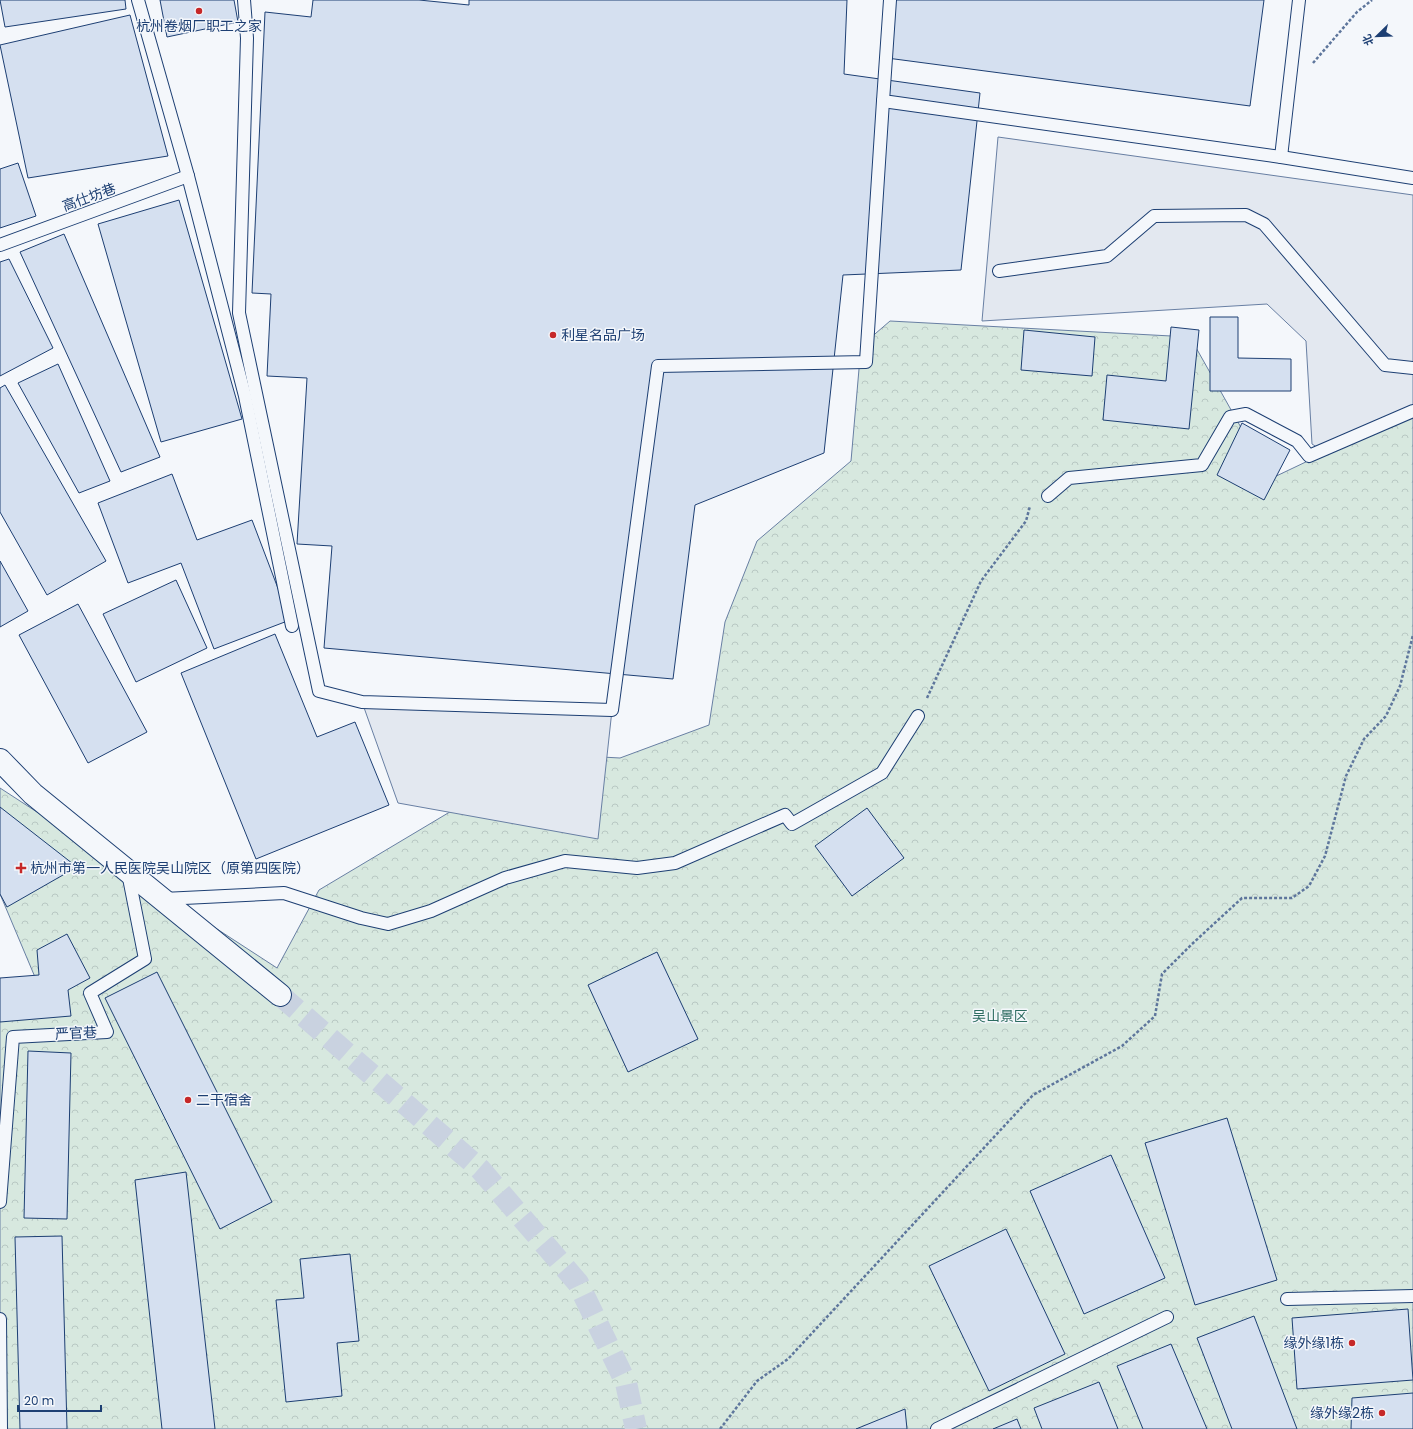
<svg xmlns="http://www.w3.org/2000/svg" width="1413" height="1429" viewBox="0 0 1413 1429" font-family="Poppins,'Noto Sans SC',sans-serif">
	<style>
		.park { fill: url(#park-crowns); stroke: #687fa3 }
		.parking { fill: #e3e8f0; stroke: #687fa3 }
		.building { fill: #d5e0f0; stroke: #1d3f73 }
		.lines { fill: none; stroke-linecap: round; stroke-linejoin: round }
		.tertiary-tunnel { stroke: #c9d2e0; stroke-width: 22; stroke-dasharray: 22 11; stroke-linecap: butt }
		.service-casing { stroke: #1d3f73; stroke-width: 14 }
		.tertiary-casing { stroke: #1d3f73; stroke-width: 24 }
		.path { stroke: #5e769c; stroke-width: 2.5; stroke-dasharray: 3 2; stroke-linecap: butt }
		.service { stroke: #f4f7fb; stroke-width: 12 }
		.tertiary { stroke: #f4f7fb; stroke-width: 22 }
		.poi-dot { fill: #c62828; stroke: #f4f7fb; stroke-width: 1.5 }
		.labels { text-anchor: middle; stroke-width: 3; stroke-linejoin: round; paint-order: stroke }
		.poi-label { font-size: 14px; fill: #1d3f73; stroke: #f4f7fb; text-anchor: start }
		.street-label { font-size: 14px; fill: #1d3f73; stroke: #f4f7fb }
		.park-label { font-size: 14px; fill: #2c6c60; stroke: #f4f7fb }
	</style>
	<defs>
		<pattern id="park-crowns" width="20" height="18" patternUnits="userSpaceOnUse"><rect width="20" height="18" fill="#d7e8df"/><path d="M2 6a3 3 0 1 1 6 0M12 15a3 3 0 1 1 6 0" fill="none" stroke="#b8c8c3"/></pattern>
	</defs>
	<rect width="100%" height="100%" fill="#f4f7fb"/>
	<!-- park -->
	<polygon class="park" points="890,321 1190,337 1270,479 1413,411 1413,1429 0,1429 0,1006 40,989 0,894 0,788 277,968 319,890 547,754 620,758 709,725 725,622 757,541 851,461 861,346"/>
	<!-- parking -->
	<g class="parking">
		<polygon points="998,137 1413,195 1413,412 1323,451 1312,444 1306,341 1267,304 982,321"/>
		<polygon points="362,702 612,710 598,839 398,803"/>
	</g>
	<!-- building -->
	<g class="building">
		<polygon points="0,0 125,0 126,9 5,27"/>
		<polygon points="160,0 234,0 238,22 167,37"/>
		<polygon points="313,0 419,0 469,5 469,0 847,0 844,74 980,93 961,270 843,275 824,453 695,505 673,679 324,648 332,546 297,544 307,378 267,376 271,294 252,293 265,12 311,17"/>
		<polygon points="890,0 1264,0 1250,106 887,58"/>
		<polygon points="130,15 168,156 28,178 0,45"/>
		<polygon points="18,163 36,216 0,228 0,169"/>
		<polygon points="179,200 242,419 161,442 98,224"/>
		<polygon points="64,234 160,457 121,472 20,252"/>
		<polygon points="9,259 53,348 0,376 0,262"/>
		<polygon points="1210,317 1238,317 1238,358 1291,359 1291,391 1210,391"/>
		<polygon points="1171,327 1199,330 1189,429 1103,420 1107,375 1166,381"/>
		<polygon points="1024,330 1095,337 1092,376 1021,370"/>
		<polygon points="58,364 110,481 79,493 18,383"/>
		<polygon points="5,385 106,561 47,595 0,512 0,388"/>
		<polygon points="1242,423 1290,450 1264,500 1217,475"/>
		<polygon points="172,474 197,540 252,520 290,620 214,649 181,563 128,583 98,503"/>
		<polygon points="0,561 28,611 0,627"/>
		<polygon points="176,580 207,648 136,682 103,614"/>
		<polygon points="78,604 147,732 88,763 19,635"/>
		<polygon points="275,634 317,737 355,722 389,805 256,859 181,673"/>
		<polygon points="0,807 77,867 7,907 0,894"/>
		<polygon points="867,808 904,858 852,896 815,846"/>
		<polygon points="67,934 90,978 68,990 71,1016 0,1022 0,978 39,975 37,950"/>
		<polygon points="657,952 698,1039 628,1072 588,985"/>
		<polygon points="157,972 272,1202 220,1229 105,998"/>
		<polygon points="28,1051 71,1053 67,1219 24,1218"/>
		<polygon points="1227,1118 1277,1280 1195,1305 1145,1143"/>
		<polygon points="1111,1155 1165,1278 1084,1314 1030,1191"/>
		<polygon points="186,1172 215,1429 162,1429 135,1180"/>
		<polygon points="1006,1229 1065,1354 989,1391 929,1266"/>
		<polygon points="62,1236 67,1429 20,1429 15,1237"/>
		<polygon points="350,1254 359,1341 337,1343 342,1396 286,1402 276,1300 304,1298 300,1259"/>
		<polygon points="1408,1309 1413,1380 1297,1389 1292,1318"/>
		<polygon points="1254,1316 1297,1429 1232,1429 1197,1338"/>
		<polygon points="1171,1344 1207,1429 1143,1429 1117,1366"/>
		<polygon points="1099,1382 1118,1429 1042,1429 1034,1408"/>
		<polygon points="1413,1393 1413,1429 1351,1429 1352,1398"/>
		<polygon points="905,1409 907,1429 856,1429"/>
		<polygon points="1017,1419 1021,1429 993,1429"/>
	</g>
	<g class="lines">
		<!-- tertiary-tunnel -->
		<polyline class="tertiary-tunnel" points="280,995 480,1169 578,1283 626,1383 636,1429"/>
		<defs>
			<g id="service">
				<polyline points="138,0 188,176 245,396 292,626"/>
				<polyline points="244,0 247,38 239,313 319,691 362,702 612,710 658,366 866,362 883,101"/>
				<polyline points="890,0 883,101 1281,157 1413,178"/>
				<polyline points="1281,157 1299,0"/>
				<polyline points="0,245 188,176"/>
				<polyline points="999,271 1107,256 1154,216 1246,215 1264,224 1385,365 1413,368"/>
				<polyline points="1048,496 1069,478 1202,465 1230,417 1246,414 1297,441 1309,456 1413,411"/>
				<polyline points="163,899 284,893 361,918 388,924 431,911 505,878 565,861 637,868 675,863 785,815 792,824 882,773 918,716"/>
				<polyline points="0,1202 13,1037 107,1032 90,993 145,959 128,873"/>
				<polyline points="1287,1299 1413,1296"/>
				<polyline points="0,1319 1,1429"/>
				<polyline points="937,1429 1167,1317"/>
			</g>
			<polyline id="tertiary" points="0,760 33,794 280,995"/>
		</defs>
		<!-- service casing -->
		<use href="#service" class="service-casing"/>
		<!-- tertiary casing -->
		<use href="#tertiary" class="tertiary-casing"/>
		<!-- path -->
		<g class="path">
			<polyline points="1313,63 1357,12 1372,0"/>
			<polyline points="927,698 981,581 1026,521 1030,506"/>
			<polyline points="720,1429 757,1381 788,1359 1033,1095 1122,1046 1155,1016 1162,974 1192,944 1242,898 1292,898 1309,886 1325,856 1346,776 1364,739 1386,716 1400,686 1413,635"/>
		</g>
		<!-- service -->
		<use href="#service" class="service"/>
		<!-- tertiary -->
		<use href="#tertiary" class="tertiary"/>
	</g>
	<!-- markers -->
	<g class="poi-dot">
		<circle cx="199" cy="11" r="4"/>
		<circle cx="553" cy="335" r="4"/>
		<path d="M19 862h4v4h4v4h-4v4h-4v-4h-4v-4h4z"/>
		<circle cx="188" cy="1100" r="4"/>
		<circle cx="1352" cy="1343" r="4"/>
		<circle cx="1382" cy="1413" r="4"/>
	</g>
	<g class="labels">
		<!-- poi labels -->
		<g class="poi-label">
			<text x="199" y="31" text-anchor="middle">杭州卷烟厂职工之家</text>
			<text x="561" y="340">利星名品广场</text>
			<text x="30" y="873">杭州市第一人民医院吴山院区（原第四医院）</text>
			<text x="196" y="1105">二干宿舍</text>
			<text x="1344" y="1348" text-anchor="end">缘外缘1栋</text>
			<text x="1374" y="1418" text-anchor="end">缘外缘2栋</text>
		</g>
		<!-- street labels -->
		<g class="street-label">
			<text transform="translate(89 197) rotate(-20)" y="5">高仕坊巷</text>
			<text transform="translate(76 1033) rotate(-3)" y="5">严官巷</text>
		</g>
		<!-- park labels -->
		<g class="park-label">
			<text x="1000" y="1021">吴山景区</text>
		</g>
	</g>
	<!-- north arrow -->
	<g transform="translate(1377 36) rotate(247)" stroke="#f4f7fb" stroke-width="3" paint-order="stroke">
	<path d="M0-3L7 15L0 10L-7 15Z" fill="#1d3f73"/>
	<text y="-6" font-size="11" font-weight="bold" text-anchor="middle" fill="#1d3f73">北</text>
	</g>
	<!-- scale -->
	<path d="M18 1405v6h83v-6" fill="none" stroke="#1d3f73" stroke-width="2"/>
	<text x="24" y="1405" font-size="12" fill="#1d3f73" stroke="#f4f7fb" stroke-width="3" paint-order="stroke">20 m</text>
</svg>
